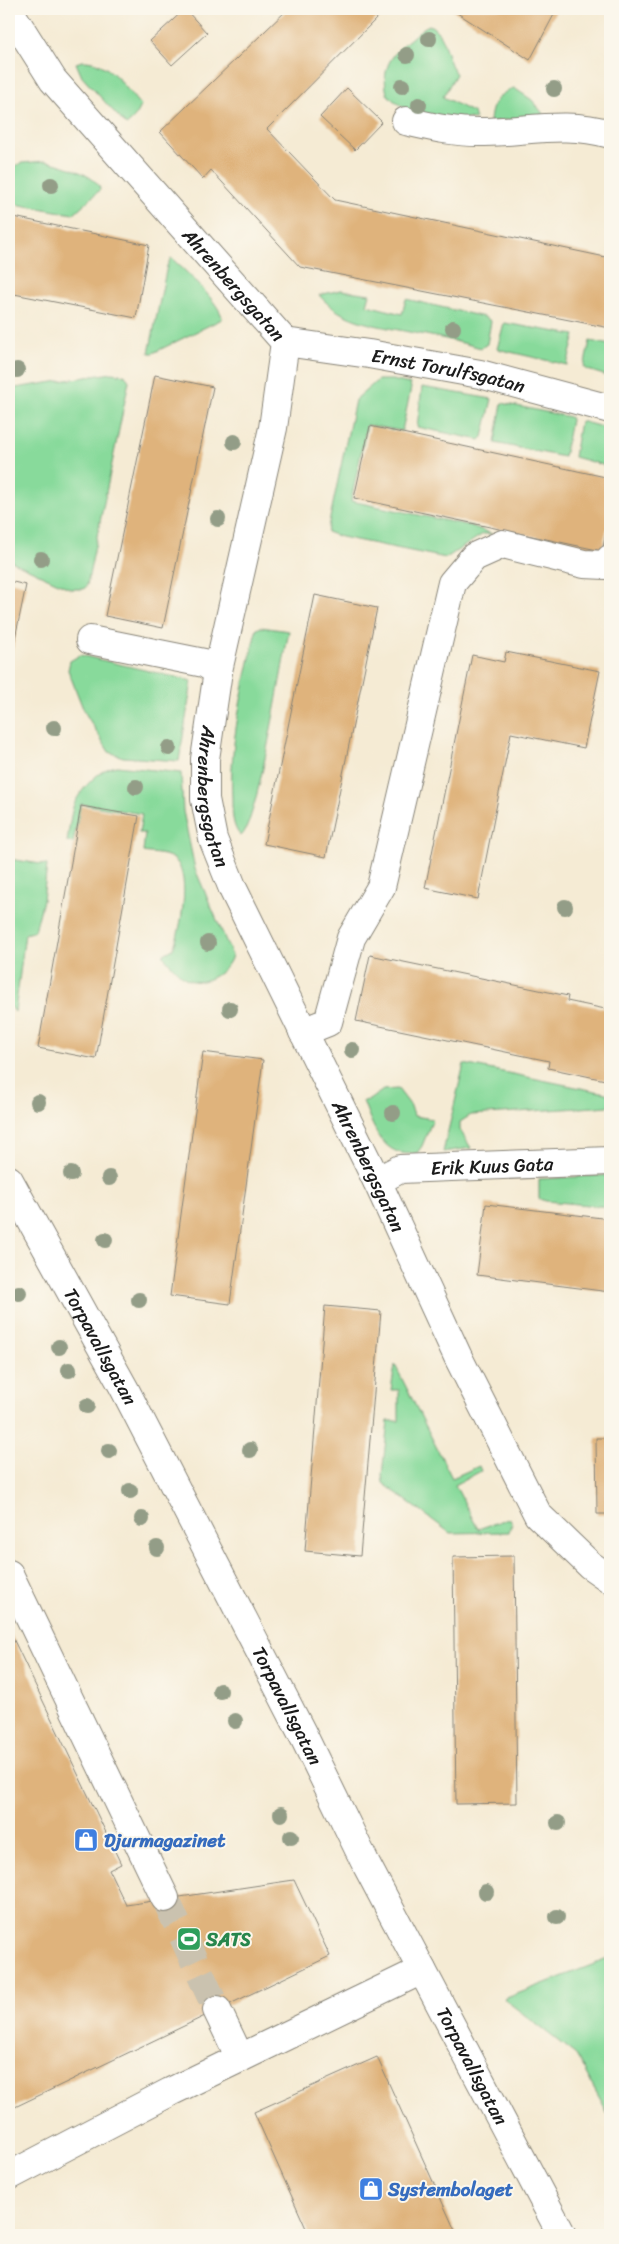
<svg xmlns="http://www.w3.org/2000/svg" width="619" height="2244" viewBox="0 0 619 2244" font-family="Sriracha,sans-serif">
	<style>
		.green { fill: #88da9b; stroke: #527b5c }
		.building { fill: #dfb37c }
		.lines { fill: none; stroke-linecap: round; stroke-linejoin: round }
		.minor-tunnel { stroke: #cac2af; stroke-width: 28; stroke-dasharray: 28 14; stroke-linecap: butt }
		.minor-casing { stroke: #888478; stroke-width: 30 }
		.minor { stroke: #fff; stroke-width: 28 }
		.tree { fill: #939d87 }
		.labels { text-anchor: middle; stroke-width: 4; stroke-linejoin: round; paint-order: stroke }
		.street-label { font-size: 19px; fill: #1c1c1c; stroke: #fbf7ec }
		.shop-label { font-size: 19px; font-weight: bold; fill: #366cbe; stroke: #fbf7ec; text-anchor: start }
		.leisure-label { font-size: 19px; font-weight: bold; fill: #27864d; stroke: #fbf7ec; text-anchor: start }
	</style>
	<rect width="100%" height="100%" fill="#fbf7ec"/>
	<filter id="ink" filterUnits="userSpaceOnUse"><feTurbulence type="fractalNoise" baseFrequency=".02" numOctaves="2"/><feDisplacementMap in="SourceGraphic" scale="10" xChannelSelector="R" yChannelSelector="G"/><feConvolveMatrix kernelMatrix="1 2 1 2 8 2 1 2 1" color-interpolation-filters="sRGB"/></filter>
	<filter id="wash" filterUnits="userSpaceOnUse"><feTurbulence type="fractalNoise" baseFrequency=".0096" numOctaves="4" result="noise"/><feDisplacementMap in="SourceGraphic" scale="20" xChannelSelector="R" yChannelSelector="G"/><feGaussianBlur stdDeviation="1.12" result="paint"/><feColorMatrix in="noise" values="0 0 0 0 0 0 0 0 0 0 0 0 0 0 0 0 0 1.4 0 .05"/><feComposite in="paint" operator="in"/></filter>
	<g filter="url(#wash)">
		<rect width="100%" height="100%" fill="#f5ebd4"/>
		<!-- green -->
		<g class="green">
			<path d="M429 25C445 31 446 60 456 74L443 97 474 113 476 119C444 117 410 120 387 94 381 68 391 55 410 39 416 34 422 28 429 25Z"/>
			<path d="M82 61C110 60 124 87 141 106 137 115 134 119 126 125L82 77 76 63Z"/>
			<path d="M514 88 532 100 544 115 490 122C491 104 498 94 514 88Z"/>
			<path d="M45 161C58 163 100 176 100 190L73 214 9 203V168L22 163Z"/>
			<path d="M171 258C182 267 223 306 222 319L153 353H149L167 266Z"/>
			<path d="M341 290 370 294 367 305 402 314 406 299 484 317 491 321 487 344 481 348C457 341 433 336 409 332 376 325 343 323 319 295Z"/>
			<polygon points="504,323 575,335 567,365 497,349"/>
			<polygon points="590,341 610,345 610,377 588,370 584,367"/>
			<polygon points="112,373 125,375 129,381 87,585 84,589 71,589 9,560 9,440 14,421 9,389"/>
			<polygon points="378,380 392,380 410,384 411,388 402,431 367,425 351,501 472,526 492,534 483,534 446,558 341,537 327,532 355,400"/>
			<polygon points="422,387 492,399 483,437 480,440 417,427"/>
			<polygon points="502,403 570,417 571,420 564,457 495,443"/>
			<polygon points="580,421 610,429 610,467 574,457"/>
			<path d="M261 627 289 631C283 660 257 825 241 836 232 828 232 811 232 799 229 743 243 690 255 635L257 629Z"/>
			<polygon points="80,655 192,681 179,761 123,757 109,752 84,711 68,670 70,661"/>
			<path d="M117 766 181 773 183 811 195 869 232 955C229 971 203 988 187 979 178 974 171 964 164 957V954L173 949C181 930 191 878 176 861 169 853 152 854 143 852L145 833H139L142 814 81 804 73 843 67 842C69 831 70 818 73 807 79 791 99 768 117 766Z"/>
			<polygon points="9,859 47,865 43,900 35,931 25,934 15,1012 9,1004"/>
			<polygon points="464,1064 610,1094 610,1106 471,1115 460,1122 460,1130 471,1148 443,1152"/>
			<path d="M398 1089 411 1106 414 1116 433 1119 422 1146 417 1153C383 1159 373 1127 363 1101L369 1100 383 1090Z"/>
			<polygon points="610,1175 610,1207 546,1201 539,1199 539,1179"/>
			<polygon points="395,1365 452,1478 479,1466 481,1471 455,1485 478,1529 510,1518 512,1524 509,1532 450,1533 383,1483 382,1475 388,1421 399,1421 399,1390 391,1390"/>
			<polygon points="610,1958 610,2122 605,2108 576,2055 504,1999"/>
		</g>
		<g id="blocks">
			<!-- building -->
			<g class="building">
				<polygon points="185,9 207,33 172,65 150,41"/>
				<polygon points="288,9 386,9 267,129 335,200 610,258 610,328 300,267 211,170 203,179 160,132"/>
				<polygon points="451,9 557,9 530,60"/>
				<polygon points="347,88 382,122 355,150 320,117"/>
				<polygon points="9,216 149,245 136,318 9,293"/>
				<polygon points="155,375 213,387 163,628 105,616"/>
				<polygon points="370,426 610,478 610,514 602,551 354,498"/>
				<polygon points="9,581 26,585 10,663 9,663"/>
				<polygon points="315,595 377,608 326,857 264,844"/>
				<polygon points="506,652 600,671 584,748 511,733 478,899 425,888 472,655 504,662"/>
				<polygon points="81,806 139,816 96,1059 38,1048"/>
				<polygon points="370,955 568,996 567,1001 610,1010 610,1081 548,1068 549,1061 356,1021"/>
				<polygon points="203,1052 263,1060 230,1304 170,1296"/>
				<polygon points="486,1204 610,1219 610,1292 477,1275"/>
				<polygon points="325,1306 381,1311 360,1556 305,1551"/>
				<polygon points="596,1438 610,1438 610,1514 597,1514"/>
				<polygon points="514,1556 517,1803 456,1804 453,1557"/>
				<polygon points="9,1630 121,1864 109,1870 126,1905 294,1880 330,1956 15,2107 9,2095"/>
				<polygon points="377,2057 457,2235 309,2235 254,2112"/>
			</g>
		</g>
	</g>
	<g filter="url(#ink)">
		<use href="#blocks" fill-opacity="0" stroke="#888478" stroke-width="1"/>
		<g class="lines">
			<!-- minor-tunnel -->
			<polyline class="minor-tunnel" points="165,1898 217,2010"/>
			<defs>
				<g id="minor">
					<path id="s1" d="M12 15 53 80 285 342 273 428 218 671 205 759V799L213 839 233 889 377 1181 458 1357 538 1515 590 1565 610 1579"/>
					<path d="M406 121C432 127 457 133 485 132 528 131 568 121 610 134"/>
					<path id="s2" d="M285 342 369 354 480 374 610 409"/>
					<polyline points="90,640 204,663 218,671"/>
					<polyline points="303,1032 328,1022 351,938 381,887 452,583 474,557 503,544 584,564 606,565 610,559"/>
					<path id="s3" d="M9 1180 124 1388 303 1735 365 1862 562 2235"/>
					<path id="s4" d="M377 1181 400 1169 610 1161"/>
					<polyline points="9,1574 165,1898"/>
					<polyline points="217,2010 240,2058"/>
					<polyline points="9,2176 170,2092 422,1970"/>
				</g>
			</defs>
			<!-- minor casing -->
			<use href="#minor" class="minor-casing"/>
			<!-- minor -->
			<use href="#minor" class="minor"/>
		</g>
		<!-- trees -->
		<g class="tree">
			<circle cx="429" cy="39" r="8"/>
			<circle cx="407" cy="55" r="8"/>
			<circle cx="402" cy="86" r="8"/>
			<circle cx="554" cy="89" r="8"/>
			<circle cx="419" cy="105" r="8"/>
			<circle cx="51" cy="185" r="8"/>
			<circle cx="453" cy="328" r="8"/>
			<circle cx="17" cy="370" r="8"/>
			<circle cx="234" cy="442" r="8"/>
			<circle cx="218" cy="519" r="8"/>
			<circle cx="41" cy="559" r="8"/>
			<circle cx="54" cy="728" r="8"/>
			<circle cx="169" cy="748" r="8"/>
			<circle cx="136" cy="787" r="8"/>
			<circle cx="565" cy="907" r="8"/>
			<circle cx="208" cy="943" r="8"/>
			<circle cx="230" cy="1009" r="8"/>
			<circle cx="352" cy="1050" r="8"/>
			<circle cx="38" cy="1102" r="8"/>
			<circle cx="393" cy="1113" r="8"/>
			<circle cx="71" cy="1174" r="8"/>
			<circle cx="109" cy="1178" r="8"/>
			<circle cx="105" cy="1240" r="8"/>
			<circle cx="19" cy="1293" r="8"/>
			<circle cx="139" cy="1300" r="8"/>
			<circle cx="59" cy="1347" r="8"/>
			<circle cx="69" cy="1370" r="8"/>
			<circle cx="87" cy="1406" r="8"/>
			<circle cx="250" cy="1450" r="8"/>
			<circle cx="109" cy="1451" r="8"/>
			<circle cx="130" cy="1491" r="8"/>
			<circle cx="142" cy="1519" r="8"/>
			<circle cx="157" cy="1548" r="8"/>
			<circle cx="220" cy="1691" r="8"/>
			<circle cx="235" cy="1721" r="8"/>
			<circle cx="281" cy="1814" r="8"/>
			<circle cx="558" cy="1823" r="8"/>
			<circle cx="291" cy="1837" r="8"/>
			<circle cx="486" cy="1892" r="8"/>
			<circle cx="557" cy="1917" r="8"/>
		</g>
	</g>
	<!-- icons -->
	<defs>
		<symbol id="shop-square" viewBox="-11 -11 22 22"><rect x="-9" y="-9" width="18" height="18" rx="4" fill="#3f7fe0" stroke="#fbf7ec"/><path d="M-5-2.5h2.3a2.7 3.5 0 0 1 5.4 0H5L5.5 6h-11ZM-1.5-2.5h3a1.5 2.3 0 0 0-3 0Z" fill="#fff"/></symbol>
		<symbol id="stadium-square" viewBox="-11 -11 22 22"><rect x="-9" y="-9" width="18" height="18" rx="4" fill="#2e9e5b" stroke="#fbf7ec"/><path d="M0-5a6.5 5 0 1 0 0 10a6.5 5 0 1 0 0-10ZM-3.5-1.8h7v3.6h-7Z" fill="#fff"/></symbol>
	</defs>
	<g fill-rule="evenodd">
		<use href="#shop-square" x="72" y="1826" width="28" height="28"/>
		<use href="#stadium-square" x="175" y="1925" width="28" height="28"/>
		<use href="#shop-square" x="357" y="2175" width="28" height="28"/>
	</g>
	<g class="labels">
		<!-- street labels -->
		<g class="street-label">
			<text dy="7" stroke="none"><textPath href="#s1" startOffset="350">Ahrenbergsgatan</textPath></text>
			<text dy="7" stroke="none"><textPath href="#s2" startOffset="166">Ernst Torulfsgatan</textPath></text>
			<text dy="7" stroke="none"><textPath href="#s1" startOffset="890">Ahrenbergsgatan</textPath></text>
			<text dy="7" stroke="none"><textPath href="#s1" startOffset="1295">Ahrenbergsgatan</textPath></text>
			<text dy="7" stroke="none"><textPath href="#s4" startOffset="118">Erik Kuus Gata</textPath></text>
			<text dy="7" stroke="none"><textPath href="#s3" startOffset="190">Torpavallsgatan</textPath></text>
			<text dy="7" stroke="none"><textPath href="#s3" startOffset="595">Torpavallsgatan</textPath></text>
			<text dy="7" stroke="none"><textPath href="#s3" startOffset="1000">Torpavallsgatan</textPath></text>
		</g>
		<!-- shop labels -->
		<g class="shop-label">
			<text x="104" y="1847">Djurmagazinet</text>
			<text x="388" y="2196">Systembolaget</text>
		</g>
		<!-- leisure labels -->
		<g class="leisure-label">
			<text x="206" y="1946">SATS</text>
		</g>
	</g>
	<!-- margin -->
	<rect width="619" height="2244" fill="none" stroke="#fbf7ec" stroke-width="30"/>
</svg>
